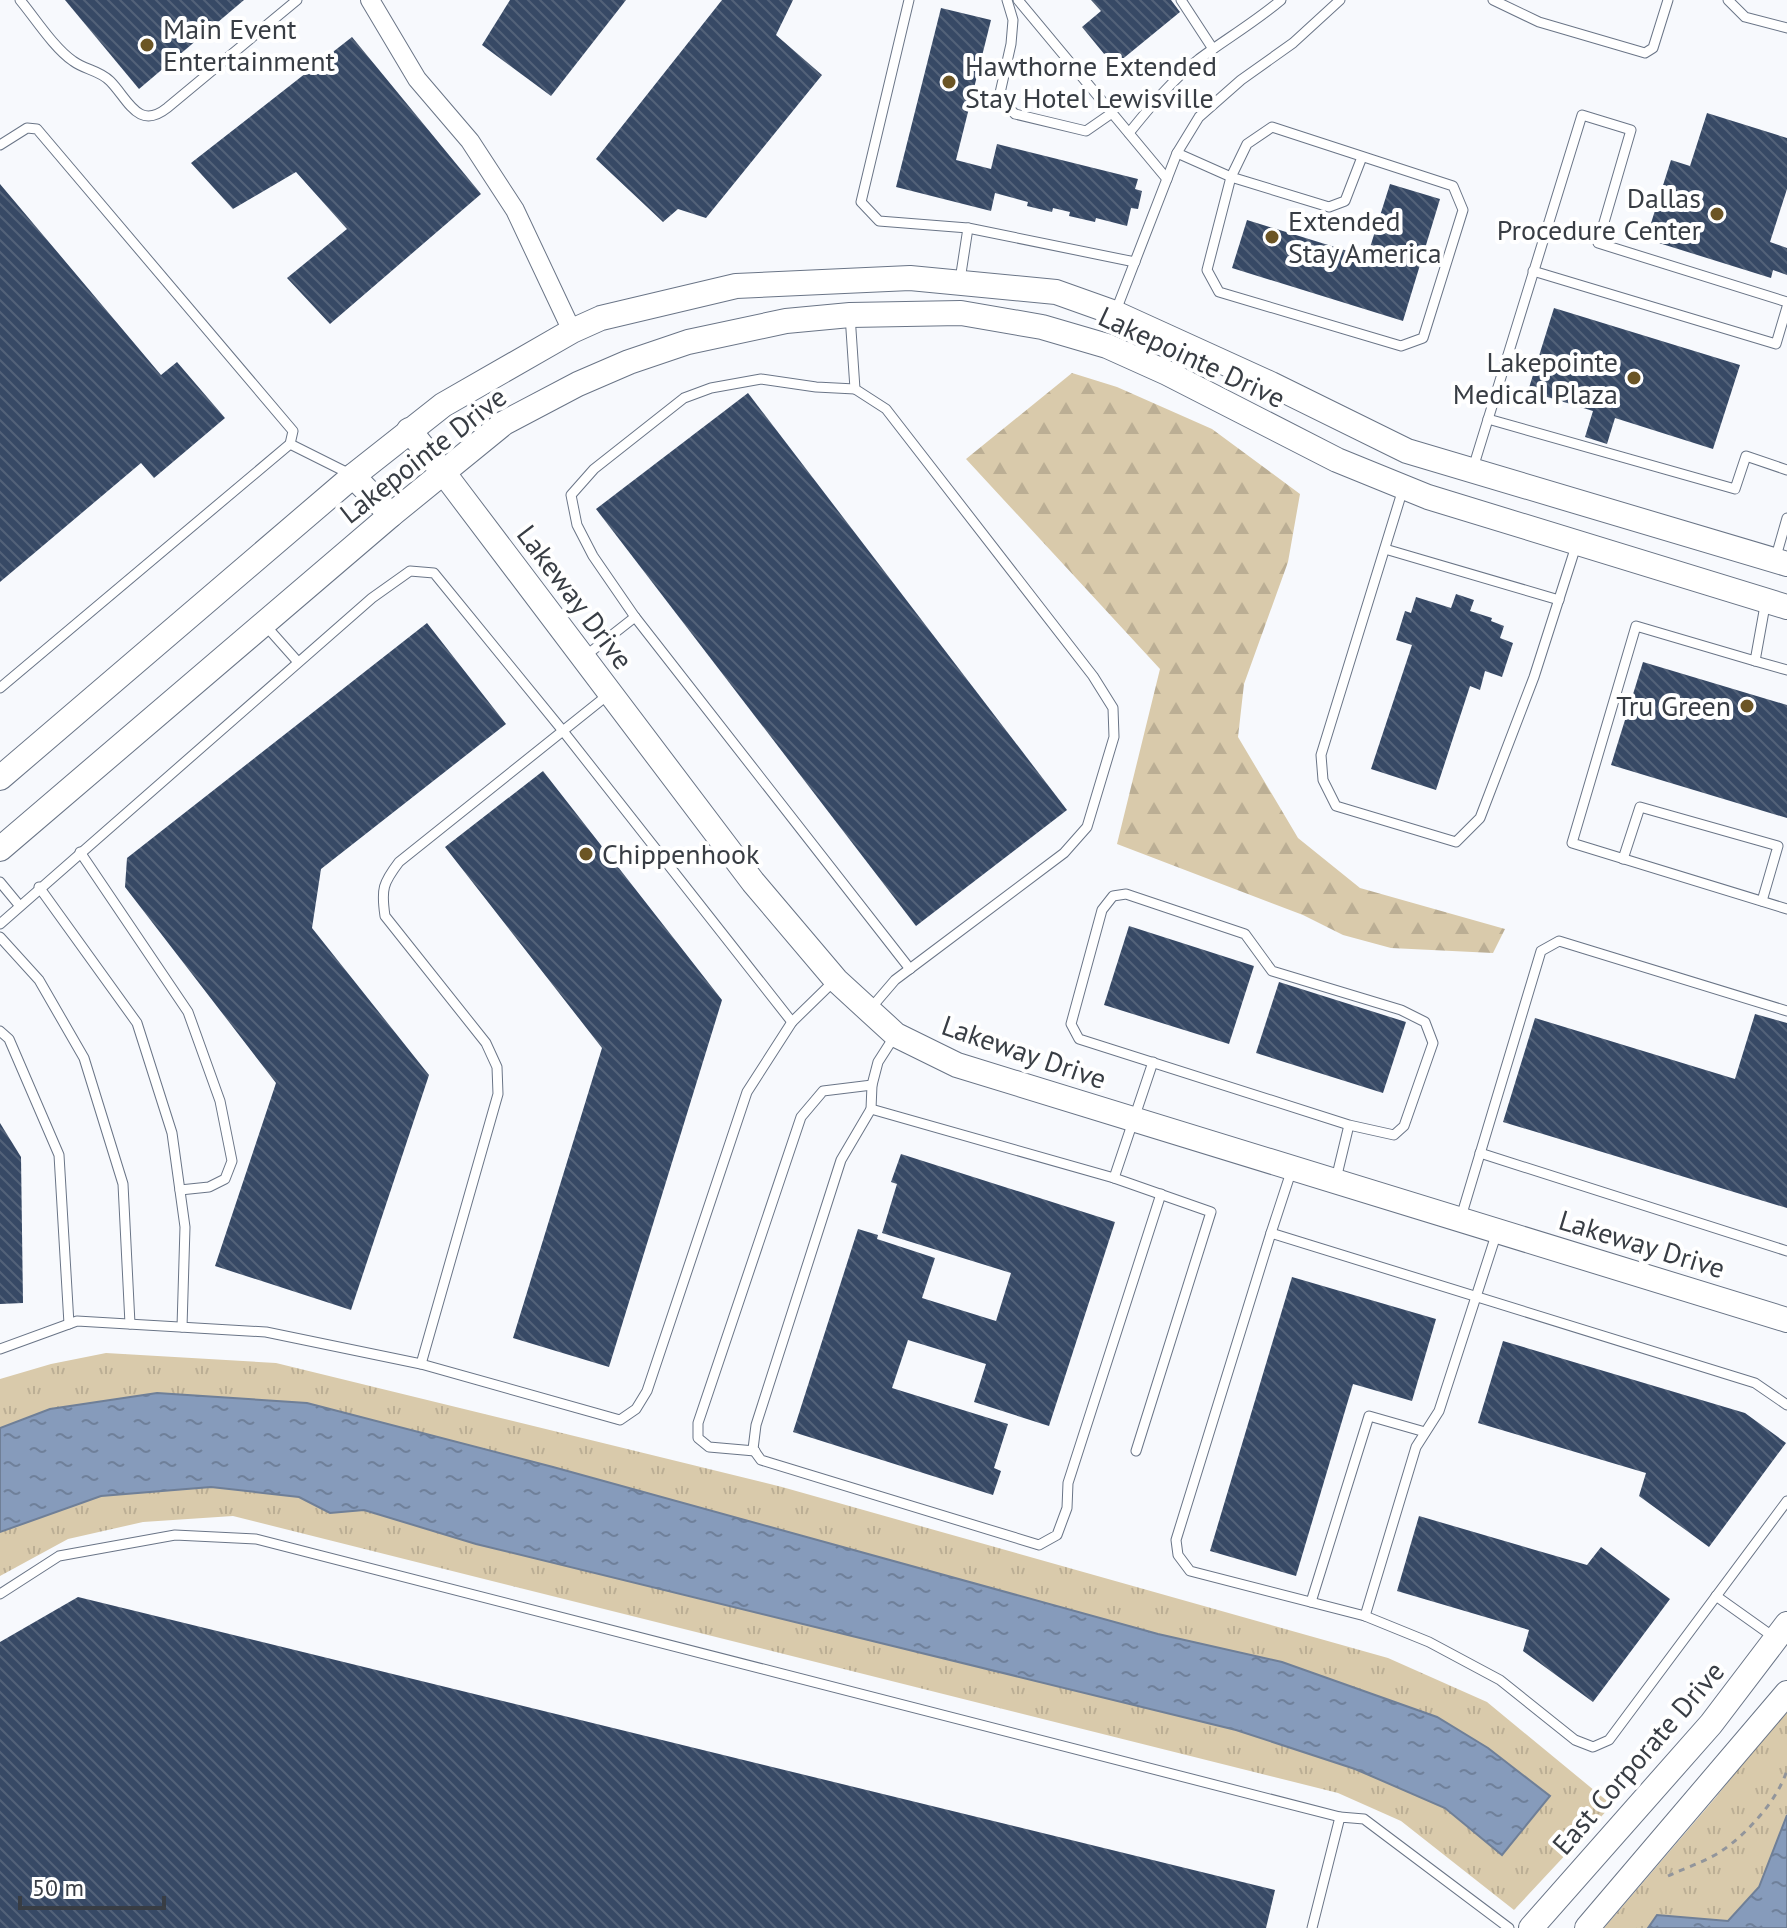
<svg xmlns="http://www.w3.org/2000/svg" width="1787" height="1928" viewBox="0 0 1787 1928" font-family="'PT Sans',sans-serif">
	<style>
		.grass { fill: url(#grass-tufts) }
		.forest { fill: url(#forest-firs) }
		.water { fill: url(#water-ripples); stroke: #6f7f97; stroke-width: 2 }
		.building { fill: url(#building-back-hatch) }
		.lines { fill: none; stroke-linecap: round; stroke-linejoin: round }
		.lane-casing { stroke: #6a7587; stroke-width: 11 }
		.street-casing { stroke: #6a7587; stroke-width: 20 }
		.secondary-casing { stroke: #6a7587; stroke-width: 26 }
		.path { stroke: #92959b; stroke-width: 3; stroke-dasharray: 6 6; stroke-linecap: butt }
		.lane { stroke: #fff; stroke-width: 9 }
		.street { stroke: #fff; stroke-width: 18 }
		.secondary { stroke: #fff; stroke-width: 24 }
		.poi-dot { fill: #6b5525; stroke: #fff; stroke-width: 3 }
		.labels { text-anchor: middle; stroke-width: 8; stroke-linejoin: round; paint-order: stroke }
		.poi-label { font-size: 28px; fill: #383d44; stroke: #fff; text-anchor: start }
		.street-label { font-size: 28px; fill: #383d44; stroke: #fff }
	</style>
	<defs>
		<pattern id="grass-tufts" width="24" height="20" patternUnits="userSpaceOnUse" patternTransform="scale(2)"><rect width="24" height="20" fill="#d9caab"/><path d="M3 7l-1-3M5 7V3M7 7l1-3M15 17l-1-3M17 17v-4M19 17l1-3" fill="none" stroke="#bbae94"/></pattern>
		<pattern id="forest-firs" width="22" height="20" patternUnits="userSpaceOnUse" patternTransform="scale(2)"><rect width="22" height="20" fill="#d9caab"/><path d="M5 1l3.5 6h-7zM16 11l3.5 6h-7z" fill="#bbae94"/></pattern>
		<pattern id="water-ripples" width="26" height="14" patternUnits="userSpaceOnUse" patternTransform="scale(2)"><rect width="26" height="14" fill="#869bbb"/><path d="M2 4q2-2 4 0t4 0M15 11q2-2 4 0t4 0" fill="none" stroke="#6f809a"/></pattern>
		<pattern id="building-back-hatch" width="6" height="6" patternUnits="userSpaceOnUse" patternTransform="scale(2)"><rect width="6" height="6" fill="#374965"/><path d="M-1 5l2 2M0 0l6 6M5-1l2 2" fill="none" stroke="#536279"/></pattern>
	</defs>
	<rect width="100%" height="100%" fill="#f7f9fd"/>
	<!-- grass -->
	<g class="grass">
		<polygon points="106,1353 276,1363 782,1487 1388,1658 1487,1702 1612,1805 1514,1910 1401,1821 1338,1793 233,1516 143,1522 68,1539 0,1576 0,1379 51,1364"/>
		<polygon points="1787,1708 1787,1928 1604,1928 1716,1797"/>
	</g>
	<!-- forest -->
	<polygon class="forest" points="1072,373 1117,387 1212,429 1300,494 1288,562 1244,684 1238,737 1298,838 1360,888 1505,929 1493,953 1391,948 1343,935 1303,915 1117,844 1160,669 966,459"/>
	<!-- water -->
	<g class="water">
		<polygon points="157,1393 307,1403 553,1467 1158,1634 1282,1662 1437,1717 1488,1748 1550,1796 1502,1855 1445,1808 1355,1769 1236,1730 476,1544 364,1510 330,1513 299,1497 211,1487 101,1496 0,1532 0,1428 50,1409"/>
		<polygon points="1787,1815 1787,1928 1648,1928 1657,1915 1728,1921 1759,1887"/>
	</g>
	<!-- building -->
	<g class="building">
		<polygon points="65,0 244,0 139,89"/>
		<polygon points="510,0 626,0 551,96 482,45"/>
		<polygon points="722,0 793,0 776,35 822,75 706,218 678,209 663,222 596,159"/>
		<polygon points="1091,0 1171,0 1180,12 1114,66 1082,27 1101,11"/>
		<polygon points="941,8 991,20 956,160 991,169 997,144 1138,179 1135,189 1142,191 1138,209 1131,208 1127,226 1096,218 1095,222 1069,216 1070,212 1053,208 1052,212 1027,206 1028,202 995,193 991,211 896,187"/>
		<polygon points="352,37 481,194 330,324 287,278 347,229 296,172 233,209 191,163"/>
		<polygon points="1707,113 1787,138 1787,189 1770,242 1787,248 1787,275 1773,270 1771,278 1646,239 1671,160 1690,166"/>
		<polygon points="0,184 161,375 177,362 225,418 154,478 141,463 0,582"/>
		<polygon points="1390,184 1440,199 1403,321 1232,268 1247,220 1367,257"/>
		<polygon points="1554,308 1740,365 1713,449 1615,418 1607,444 1585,437 1593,411 1528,391"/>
		<polygon points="748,393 1067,810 916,926 596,509"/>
		<polygon points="1456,594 1474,600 1470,611 1492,618 1491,621 1504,626 1500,638 1513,643 1502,677 1485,671 1480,690 1470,686 1436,790 1371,769 1412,645 1396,640 1405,611 1411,613 1416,597 1451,608"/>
		<polygon points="427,623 506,724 321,869 312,928 429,1075 351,1310 215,1266 276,1083 125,887 127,858"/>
		<polygon points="1643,662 1787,705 1787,818 1611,765"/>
		<polygon points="543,771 722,1000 609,1367 513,1338 602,1048 445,847"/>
		<polygon points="1129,926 1254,966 1229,1044 1104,1005"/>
		<polygon points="1279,982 1406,1022 1383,1093 1256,1053"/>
		<polygon points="1755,1014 1787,1023 1787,1208 1503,1122 1535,1018 1735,1079"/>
		<polygon points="0,1123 21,1157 23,1303 0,1304"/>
		<polygon points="901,1154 1115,1222 1049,1426 974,1402 986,1364 908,1340 892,1388 1008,1424 994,1468 1001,1471 993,1495 793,1432 858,1229 878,1235 877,1239 935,1258 922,1298 996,1321 1011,1273 882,1233 897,1184 891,1182"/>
		<polygon points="1292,1277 1436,1319 1412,1401 1353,1384 1296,1576 1210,1551"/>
		<polygon points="1503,1341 1745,1413 1786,1443 1709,1547 1639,1496 1646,1473 1478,1423"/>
		<polygon points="1419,1516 1587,1565 1601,1547 1670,1599 1593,1702 1523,1651 1529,1630 1397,1591"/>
		<polygon points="78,1597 1275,1890 1266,1928 0,1928 0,1642"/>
	</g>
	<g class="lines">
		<defs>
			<g id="lane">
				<path d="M20 0C35 18 54 48 73 61 85 70 99 70 110 81 128 99 138 131 167 108L297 0"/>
				<polyline points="909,0 861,202 879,221 968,228 1135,262"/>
				<polyline points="1007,0 1013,20 1011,44 1000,93 1004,103 1015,114 1086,131 1112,113"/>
				<polyline points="1018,0 1167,179"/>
				<polyline points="1181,0 1213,49"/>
				<polyline points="1493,0 1539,22 1645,53 1653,48 1668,0"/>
				<polyline points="1728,0 1745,17 1787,28"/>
				<path d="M1129 133C1150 107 1172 80 1199 59 1226 39 1255 22 1281 0"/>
				<polyline points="0,145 27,128 37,129 293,431 290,444 0,688"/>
				<polyline points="1177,153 1231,177 1207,270 1219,292 1401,346 1423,338 1463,210 1453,186 1272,127 1247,144 1231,177 1329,207 1345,201 1362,157"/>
				<polyline points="1533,271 1776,344 1787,307"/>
				<polyline points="960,280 968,228"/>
				<polyline points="1115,313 1177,153 1199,117 1241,80 1293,43 1340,0"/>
				<polyline points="850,315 855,389 886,409 1093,676 1113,708 1114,737 1087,827 1064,853 895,980 871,1008"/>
				<polyline points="855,389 816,387 761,379 711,388 684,398 594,469 571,495 577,525 593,556 635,617 910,969"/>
				<polyline points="1488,419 1735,489 1746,456 1787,470"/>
				<polyline points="290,444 350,474"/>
				<polyline points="1473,468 1582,115 1631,130 1598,243 1787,302"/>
				<polyline points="1403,489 1321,755 1323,780 1336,806 1456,842 1480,818 1534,677 1576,546"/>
				<polyline points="1385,549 1559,600"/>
				<polyline points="1775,560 1787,518"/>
				<polyline points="1766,600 1755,661 1636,626 1572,843 1787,909"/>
				<polyline points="266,626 298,662"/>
				<polyline points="584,657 635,617"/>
				<polyline points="1755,661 1787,670"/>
				<polyline points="80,852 188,1012 220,1101 232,1161 225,1179 209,1187 180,1190"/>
				<polyline points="1623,859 1640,807 1778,846 1762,901"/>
				<polyline points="0,882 19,905"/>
				<polyline points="39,887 137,1023 172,1133 185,1227 182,1327"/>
				<polyline points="0,924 372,598 410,571 434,573 563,731 792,1022"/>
				<polyline points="0,937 39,980 84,1058 123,1184 130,1324"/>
				<polyline points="0,1031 9,1039 59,1155 69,1324"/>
				<polyline points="894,1037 878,1062 872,1085 871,1109 841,1160 756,1425 753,1449 761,1460 1039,1545 1057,1535 1067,1508 1068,1483 1161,1194"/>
				<polyline points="871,1109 1114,1178"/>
				<polyline points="1480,1153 1787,1251"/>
				<polyline points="1336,1179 1349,1125 1394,1135 1404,1126 1433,1043 1425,1022 1401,1010 1272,971 1245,934 1126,894 1113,896 1102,910 1071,1024 1079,1039 1349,1125"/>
				<polyline points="1461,1217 1541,951 1559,941 1787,1011"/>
				<polyline points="1271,1233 1292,1169"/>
				<polyline points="0,1349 77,1321 266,1332 421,1364 620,1420 636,1409 647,1391 747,1092 792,1022 833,982"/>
				<path d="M421 1364 498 1094 497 1067 486 1043 385 916C381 889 383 883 399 862L609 694"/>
				<polyline points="1787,1405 1755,1383 1271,1233 1176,1540 1178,1555 1190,1571 1365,1616 1429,1642 1500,1680 1575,1740 1593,1747 1609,1740 1787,1501"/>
				<polyline points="755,1451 709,1447 698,1438 698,1423 801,1117 823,1091 872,1085"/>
				<polyline points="1136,1451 1211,1212 1114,1178 1153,1062"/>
				<polyline points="0,1594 59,1556 175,1535 256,1539 1340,1817"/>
				<polyline points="1716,1596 1775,1638"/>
				<polyline points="1311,1602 1369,1416 1425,1432"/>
				<polyline points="1365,1616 1416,1447 1439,1411 1497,1232"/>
				<polyline points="1312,1928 1340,1817 1364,1819 1509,1928"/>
			</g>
			<polyline id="street" points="370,0 417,79 470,141 515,210 572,331"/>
			<g id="secondary">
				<polyline points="409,430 443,472 753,882 836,980 896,1035 957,1065 1787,1320"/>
				<polyline points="353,476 391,515"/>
				<polyline points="0,778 353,476 443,405 572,331 601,318 736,286 910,278 1056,292 1115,313 1271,384 1407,451 1787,564"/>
				<polyline points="0,849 391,515 504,423 578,384 629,362 688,342 786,321 850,315 961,313 1042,327 1107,346 1167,373 1337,460 1428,497 1787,607"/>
				<polyline points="1531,1928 1711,1724 1787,1624"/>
				<polyline points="1587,1928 1787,1693"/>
			</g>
		</defs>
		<!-- lane casing -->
		<use href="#lane" class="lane-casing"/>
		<!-- street casing -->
		<use href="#street" class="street-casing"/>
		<!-- secondary casing -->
		<use href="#secondary" class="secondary-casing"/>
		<!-- path -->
		<path class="path" d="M1668 1876C1685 1868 1704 1862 1720 1852 1746 1835 1778 1800 1787 1770"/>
		<!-- lane -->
		<use href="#lane" class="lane"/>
		<!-- street -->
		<use href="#street" class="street"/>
		<!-- secondary -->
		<use href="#secondary" class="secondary"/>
	</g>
	<!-- markers -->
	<g class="poi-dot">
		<circle cx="147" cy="45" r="8"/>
		<circle cx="949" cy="82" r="8"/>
		<circle cx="1717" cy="214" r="8"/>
		<circle cx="1272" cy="237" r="8"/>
		<circle cx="1634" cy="378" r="8"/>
		<circle cx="1747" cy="706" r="8"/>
		<circle cx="586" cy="854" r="8"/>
	</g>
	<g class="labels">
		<!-- poi labels -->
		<g class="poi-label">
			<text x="163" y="39">Main Event<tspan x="163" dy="32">Entertainment</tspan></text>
			<text x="965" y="76">Hawthorne Extended<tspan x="965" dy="32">Stay Hotel Lewisville</tspan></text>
			<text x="1701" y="208" text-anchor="end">Dallas<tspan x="1701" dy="32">Procedure Center</tspan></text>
			<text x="1288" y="231">Extended<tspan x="1288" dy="32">Stay America</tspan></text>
			<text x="1618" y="372" text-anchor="end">Lakepointe<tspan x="1618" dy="32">Medical Plaza</tspan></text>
			<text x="1731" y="716" text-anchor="end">Tru Green</text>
			<text x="602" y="864">Chippenhook</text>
		</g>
		<!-- street labels -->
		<g class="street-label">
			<text transform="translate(1192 357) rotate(25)" y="10">Lakepointe Drive</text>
			<text transform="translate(423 455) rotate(-38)" y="10">Lakepointe Drive</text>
			<text transform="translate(575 597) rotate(53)" y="10">Lakeway Drive</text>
			<text transform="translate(1024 1052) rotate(19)" y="10">Lakeway Drive</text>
			<text transform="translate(1642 1244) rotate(17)" y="10">Lakeway Drive</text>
			<text transform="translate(1638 1758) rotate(-49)" y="10">East Corporate Drive</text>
		</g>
	</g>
	<!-- scale -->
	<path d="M20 1896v12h144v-12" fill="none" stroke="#383d44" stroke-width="4"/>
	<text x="32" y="1896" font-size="24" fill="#383d44" stroke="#ffffff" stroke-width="6" paint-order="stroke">50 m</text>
</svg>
